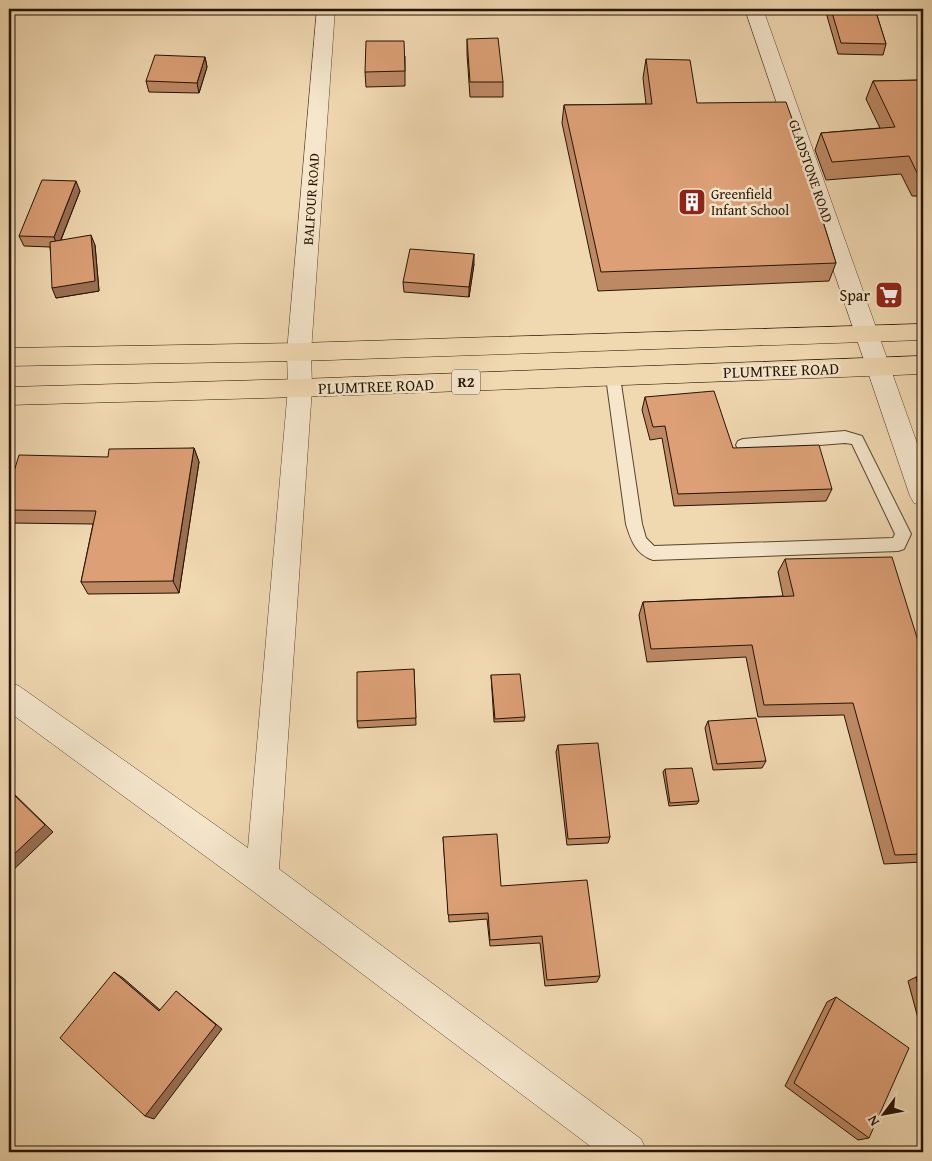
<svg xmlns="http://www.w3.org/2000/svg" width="932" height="1161" viewBox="0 0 932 1161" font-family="'Gentium Book Plus',serif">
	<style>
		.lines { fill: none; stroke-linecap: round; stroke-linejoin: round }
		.lane-casing { stroke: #58442c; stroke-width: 2 }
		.street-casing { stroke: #58442c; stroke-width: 1 }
		.highway-casing { stroke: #251300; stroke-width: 1 }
		.lane { fill: #f5e6cc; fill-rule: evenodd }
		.street { fill: #f5e6cc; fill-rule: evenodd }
		.highway { fill: #f0d8b1; fill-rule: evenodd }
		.wall { fill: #bd8965; stroke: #251300 }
		.shaded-wall { fill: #9a6f53; stroke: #251300 }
		.building { fill: #dc9f76; stroke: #251300 }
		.labels { text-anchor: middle; stroke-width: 5; stroke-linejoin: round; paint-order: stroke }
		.far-street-label { font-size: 14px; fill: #251300; stroke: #f5e6cc }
		.far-poi-label { font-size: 14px; fill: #251300; stroke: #f5e6cc; text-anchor: start }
		.shield { fill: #f5e6cc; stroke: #63523d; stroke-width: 1 }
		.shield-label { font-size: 15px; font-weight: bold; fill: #251300 }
		.poi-label { font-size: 16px; fill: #251300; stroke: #f5e6cc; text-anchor: end }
		.street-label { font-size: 16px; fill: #251300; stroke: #f5e6cc }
	</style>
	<rect width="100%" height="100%" fill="#f0d8b1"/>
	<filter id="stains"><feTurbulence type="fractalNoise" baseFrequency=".004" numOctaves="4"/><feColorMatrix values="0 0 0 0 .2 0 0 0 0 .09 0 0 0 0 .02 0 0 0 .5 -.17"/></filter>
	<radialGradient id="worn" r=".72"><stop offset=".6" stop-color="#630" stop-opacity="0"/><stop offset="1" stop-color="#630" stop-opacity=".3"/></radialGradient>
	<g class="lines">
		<defs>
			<path id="lane" d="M613 372 618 373 620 377 642 524 646 538 654 546 893 538 895 534 852 444 845 443 743 451 738 449 736 445 738 441 743 439 845 431 862 436 911 534 904 549 898 551 653 560C636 554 631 541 626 524L606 377 608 373Z"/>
			<g id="street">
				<polygon points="317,9 335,9 311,352 312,388 279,869 641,1139 647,1152 598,1152 250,889 9,712 9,682 19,686 248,848 288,388 287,352"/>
				<polygon points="745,9 763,9 923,460 923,506 914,503 910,496"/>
			</g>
			<g id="highway">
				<polygon points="923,324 923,340 299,361 9,366 9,348 299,343"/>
				<polygon points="923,356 923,374 300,397 9,405 9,387 300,379"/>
			</g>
		</defs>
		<!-- lane casing -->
		<use href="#lane" class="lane-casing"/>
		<!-- street casing -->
		<use href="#street" class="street-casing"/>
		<!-- highway casing -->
		<use href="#highway" class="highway-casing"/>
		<!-- lane -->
		<use href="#lane" class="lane"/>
		<!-- street -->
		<use href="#street" class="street"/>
		<!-- highway -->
		<use href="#highway" class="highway"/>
	</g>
	<!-- wall -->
	<g class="wall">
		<polygon points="354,9 397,9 397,11 354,10"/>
		<polygon points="825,9 875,9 886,44 883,55 838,54"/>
		<polygon points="467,39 503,82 503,97 470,97 467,54"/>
		<polygon points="405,56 405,86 366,87 365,72"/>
		<polygon points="205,57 207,67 199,93 149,92 146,81"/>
		<polygon points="646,59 697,103 808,163 806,168 836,263 829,281 598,291 562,123 564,105 646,104 643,78"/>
		<polygon points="923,80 923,196 912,196 901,174 826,180 815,150 821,133 880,128 866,99 873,81"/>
		<polygon points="80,191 61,240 95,245 99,291 56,298 50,247 24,246 19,236"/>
		<polygon points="474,264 469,297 404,292 403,282"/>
		<polygon points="645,397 733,448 832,489 826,501 674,506 662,438 650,440 642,410"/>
		<polygon points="194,448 199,462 179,593 88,594 81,582 93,524 10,523 9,521 9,488 108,457"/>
		<polygon points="785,559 923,657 923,862 884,864 844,715 758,717 746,657 647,662 639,615 643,602 783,596 778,572"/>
		<polygon points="414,669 416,725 358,728 357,721"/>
		<polygon points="491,675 525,717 524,721 494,722"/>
		<polygon points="708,721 766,761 762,768 713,770 705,728"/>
		<polygon points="558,745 610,837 608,843 567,845 556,752"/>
		<polygon points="665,769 699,801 697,804 669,806 663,772"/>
		<polygon points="443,837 501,886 600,976 597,982 545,986 540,943 490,946 487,919 449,922"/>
		<polygon points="916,977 923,977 923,1037 908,981"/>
		<polygon points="836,997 869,1138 858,1140 785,1086 827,1002"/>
	</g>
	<!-- shaded-wall -->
	<g class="shaded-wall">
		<polygon points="205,57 207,67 199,93 197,83"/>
		<polygon points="76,181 80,191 58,247 54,237"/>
		<polygon points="91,235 95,245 99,291 56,298 52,288"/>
		<polygon points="474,254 474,264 469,297 469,287"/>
		<polygon points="194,448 199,462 179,593 173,581"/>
		<polygon points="9,789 53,832 9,874"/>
		<polygon points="114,972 123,978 167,1016 159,1011"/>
		<polygon points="176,991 222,1029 154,1119 145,1116"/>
	</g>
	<!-- building -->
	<g class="building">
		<polygon points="831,9 875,9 886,44 841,43"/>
		<polygon points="498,38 503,82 470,82 467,39"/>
		<polygon points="366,41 404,41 405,71 365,72"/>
		<polygon points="155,55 205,57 197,83 146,81"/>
		<polygon points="646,59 690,60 697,103 786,102 808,163 805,164 836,263 601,272 564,105 652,104"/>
		<polygon points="923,80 923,179 920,179 909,156 832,162 821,133 895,127 873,81"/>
		<polygon points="42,180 76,181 54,237 19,236"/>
		<polygon points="91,235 95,281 52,288 50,242"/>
		<polygon points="410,249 474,254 469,287 403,282"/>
		<polygon points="714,391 733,448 819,445 832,489 678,494 665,426 653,427 645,397"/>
		<polygon points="194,448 173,581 81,582 96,511 9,510 9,488 19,455 108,457 109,449"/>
		<polygon points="892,557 923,657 923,854 895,855 853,703 764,705 752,645 651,649 643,602 794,596 785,559"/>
		<polygon points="414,669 416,718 357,721 357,672"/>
		<polygon points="520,674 525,717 495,719 491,675"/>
		<polygon points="756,718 766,761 717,764 708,721"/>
		<polygon points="598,743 610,837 568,839 558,745"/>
		<polygon points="692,768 699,801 670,803 665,769"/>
		<polygon points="9,790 45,825 9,859"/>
		<polygon points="497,834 501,886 587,880 600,976 547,980 542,936 490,940 488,913 448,915 443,837"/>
		<polygon points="114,972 159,1011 176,991 216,1025 145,1116 60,1038"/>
		<polygon points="916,977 923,977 923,1005"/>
		<polygon points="836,997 909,1048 869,1138 794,1083"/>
	</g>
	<!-- icons -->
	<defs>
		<symbol id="building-square" viewBox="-11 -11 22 22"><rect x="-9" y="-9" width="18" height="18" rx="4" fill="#8f2418" stroke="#f5e6cc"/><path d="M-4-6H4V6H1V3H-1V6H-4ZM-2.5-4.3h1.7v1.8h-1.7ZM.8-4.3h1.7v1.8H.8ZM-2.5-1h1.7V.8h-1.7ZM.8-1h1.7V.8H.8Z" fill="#fff"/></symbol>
		<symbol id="supermarket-square" viewBox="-11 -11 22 22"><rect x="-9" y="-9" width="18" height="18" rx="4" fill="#8f2418" stroke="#f5e6cc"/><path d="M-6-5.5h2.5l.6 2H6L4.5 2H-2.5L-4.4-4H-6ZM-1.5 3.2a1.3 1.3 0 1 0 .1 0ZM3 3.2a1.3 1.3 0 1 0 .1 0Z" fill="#fff"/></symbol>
	</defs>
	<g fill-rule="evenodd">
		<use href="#building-square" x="676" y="186" width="32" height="32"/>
		<use href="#supermarket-square" x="873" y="279" width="32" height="32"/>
	</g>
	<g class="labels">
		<!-- far-street labels -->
		<g class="far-street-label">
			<text transform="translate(811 171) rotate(71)" y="5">GLADSTONE ROAD</text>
			<text transform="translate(311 199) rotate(-86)" y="5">BALFOUR ROAD</text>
		</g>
		<!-- far-poi labels -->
		<g class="far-poi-label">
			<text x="711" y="199">Greenfield<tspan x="711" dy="16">Infant School</tspan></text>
		</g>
		<!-- shield labels -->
		<rect class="shield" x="452" y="369.5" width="28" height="25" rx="4"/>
		<g class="shield-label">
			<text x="466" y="387">R2</text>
		</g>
		<!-- poi labels -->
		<g class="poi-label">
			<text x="870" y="301">Spar</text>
		</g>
		<!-- street labels -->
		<g class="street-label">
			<text transform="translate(781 370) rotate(-2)" y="6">PLUMTREE ROAD</text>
			<text transform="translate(376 386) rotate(-2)" y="6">PLUMTREE ROAD</text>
		</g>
	</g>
	<!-- margin -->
	<rect width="932" height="1161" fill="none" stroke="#f0d8b1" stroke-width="30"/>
	<rect x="10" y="10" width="912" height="1141" fill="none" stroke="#251300" stroke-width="2.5"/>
	<rect x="15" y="15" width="902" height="1131" fill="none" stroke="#251300"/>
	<!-- north arrow -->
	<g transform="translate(884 1114) rotate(238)" stroke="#f5e6cc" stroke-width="4" paint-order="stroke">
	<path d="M0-4L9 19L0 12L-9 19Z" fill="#251300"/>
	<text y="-8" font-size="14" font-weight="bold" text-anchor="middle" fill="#251300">N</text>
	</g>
	<rect width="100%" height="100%" filter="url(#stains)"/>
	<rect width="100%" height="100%" fill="url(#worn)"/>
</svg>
